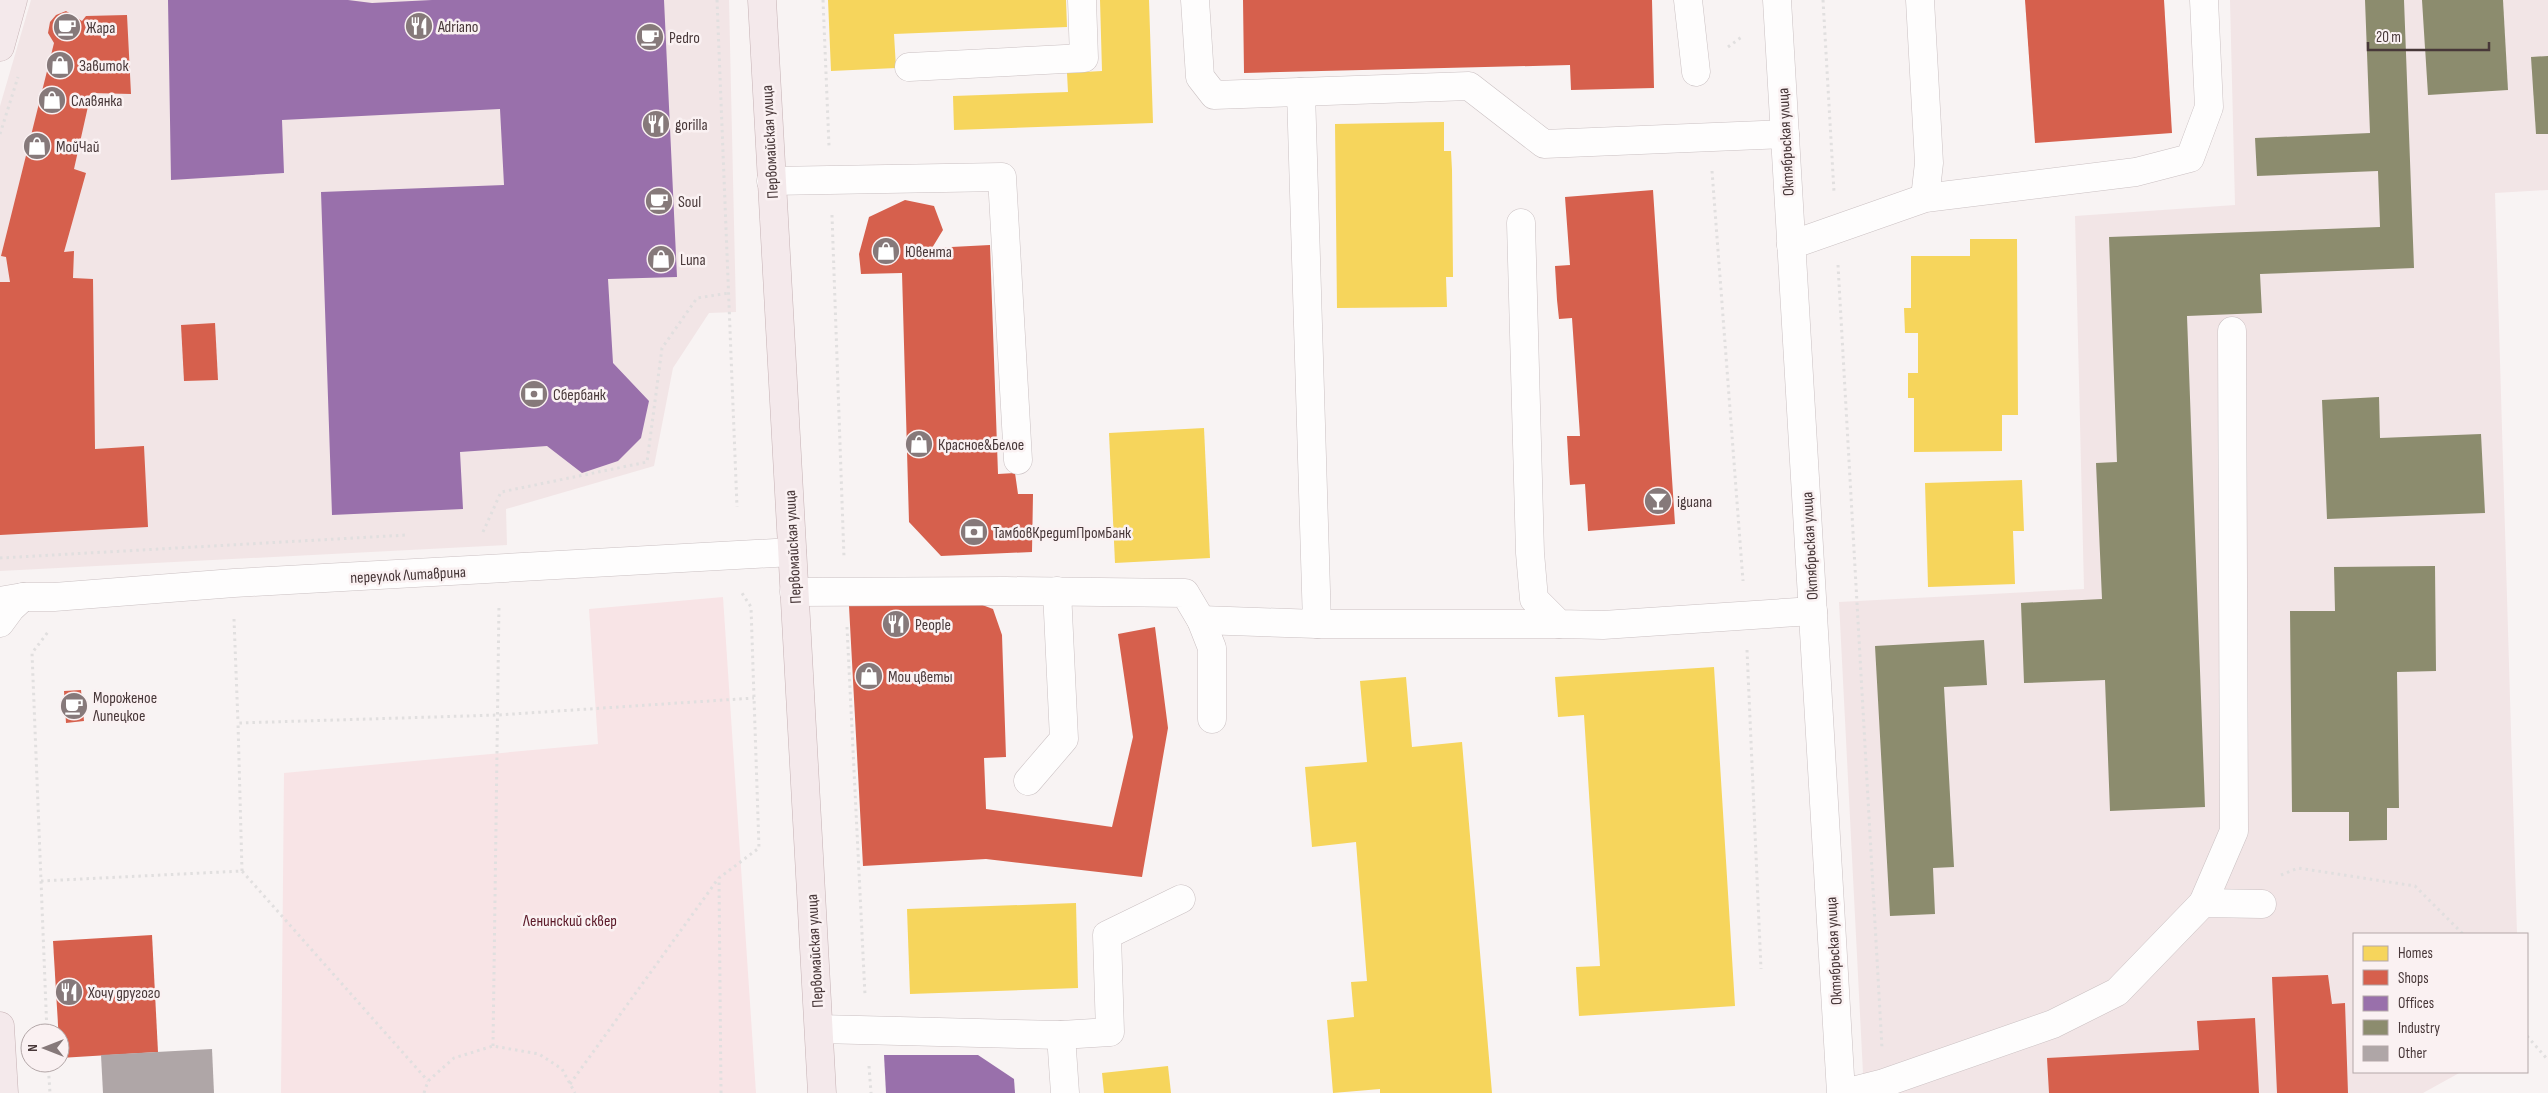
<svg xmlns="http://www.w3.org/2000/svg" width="2548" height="1093" viewBox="0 0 2548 1093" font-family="'Sofia Sans Condensed',sans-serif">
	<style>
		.built { fill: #f2e5e6 }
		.green { fill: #f8e4e6 }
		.homes { fill: #f6d55c }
		.shops { fill: #d6604d }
		.offices { fill: #9970ab }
		.industry { fill: #8c8c6e }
		.building { fill: #afa6a7 }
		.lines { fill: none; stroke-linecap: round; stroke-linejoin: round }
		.minor-casing { stroke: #cac0c2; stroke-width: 29 }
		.major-casing { stroke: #c5b1b4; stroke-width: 29 }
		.path { stroke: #e1dfdf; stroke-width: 3; stroke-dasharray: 2.5 4; stroke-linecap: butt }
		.minor { stroke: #fefdfd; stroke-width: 28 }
		.major { stroke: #f4e9eb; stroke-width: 28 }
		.labels { text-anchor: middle; stroke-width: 5; stroke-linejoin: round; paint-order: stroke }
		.poi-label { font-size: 16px; fill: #483839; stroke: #faf1f2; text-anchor: start }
		.street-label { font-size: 16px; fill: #483839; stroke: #faf1f2 }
		.park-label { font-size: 16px; fill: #5b1928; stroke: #faf1f2 }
	</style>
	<rect width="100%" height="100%" fill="#f8f3f3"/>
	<!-- built -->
	<g class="built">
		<polygon points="31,0 729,0 736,312 709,313 673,368 654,466 506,509 507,545 0,571 0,106"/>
		<polygon points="2230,0 2548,0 2548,190 2495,193 2517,934 2354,934 2354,1072 2461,1072 2423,1093 1864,1093 1839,602 2084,589 2075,216 2235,205"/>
	</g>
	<!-- green -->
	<polygon class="green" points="723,597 756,1093 281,1093 284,773 598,744 589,609"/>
	<!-- homes -->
	<g class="homes">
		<polygon points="828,0 1066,0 1067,27 894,34 896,68 831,71"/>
		<polygon points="1100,0 1149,0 1153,123 954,130 953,96 1068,92 1067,73 1102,71"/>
		<polygon points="1444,122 1444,151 1451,151 1452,170 1453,277 1446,277 1447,307 1337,308 1335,124"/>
		<polygon points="1970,239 2017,239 2018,415 2002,415 2002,451 1914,452 1914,398 1908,398 1908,373 1918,373 1918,333 1905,333 1904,308 1911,308 1911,256 1970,256"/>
		<polygon points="1204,428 1210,558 1115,563 1109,433"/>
		<polygon points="2022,480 2024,531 2013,531 2015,584 1928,587 1925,483"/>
		<polygon points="1714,667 1735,1006 1579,1016 1576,967 1600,966 1584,715 1558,717 1555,677"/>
		<polygon points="1406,677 1412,747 1462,742 1492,1093 1380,1093 1380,1089 1333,1093 1327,1020 1354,1017 1351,982 1367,981 1356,842 1312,847 1305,767 1367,762 1360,681"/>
		<polygon points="1076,903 1078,988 910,994 907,909"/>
		<polygon points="1168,1066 1171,1093 1104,1093 1102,1073"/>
	</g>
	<!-- shops -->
	<g class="shops">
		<polygon points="1243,0 1652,0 1654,88 1571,90 1570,65 1244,73"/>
		<polygon points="2025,0 2164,0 2172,133 2035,143"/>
		<polygon points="66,11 82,21 86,16 127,15 131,94 91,93 74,169 86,173 64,252 74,251 73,278 93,279 95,449 144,446 148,527 0,535 0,282 10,282 6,257 1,256 54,43 48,33 50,22 56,15"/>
		<polygon points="1653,190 1675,524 1588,531 1585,484 1570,485 1569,472 1567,436 1580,436 1572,318 1559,319 1557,300 1555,266 1570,265 1565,197"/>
		<polygon points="905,200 934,206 943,230 932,248 990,245 998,474 1015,473 1018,494 1033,494 1032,552 941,556 909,522 902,273 861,274 859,254 869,217"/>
		<polygon points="215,323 218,380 184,381 181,325"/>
		<polygon points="977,603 993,609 1002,635 1006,757 984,758 986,809 1112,827 1133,737 1118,634 1155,627 1168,728 1142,877 986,859 863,866 849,606"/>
		<polygon points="81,690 84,721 66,723 64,691"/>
		<polygon points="152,935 158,1052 60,1058 53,941"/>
		<polygon points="2328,975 2332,1004 2345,1003 2348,1093 2277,1093 2272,977"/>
		<polygon points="2255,1018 2259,1093 2049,1093 2047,1058 2199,1050 2197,1021"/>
	</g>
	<!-- offices -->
	<g class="offices">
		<polygon points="168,0 348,0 372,3 432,0 664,0 677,277 608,279 613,363 649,401 641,438 618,461 582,473 547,446 460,452 463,509 332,515 321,192 504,185 500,109 282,120 284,173 171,180"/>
		<polygon points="884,1055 978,1055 1014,1079 1015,1093 886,1093"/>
	</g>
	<!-- industry -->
	<g class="industry">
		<polygon points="2365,0 2404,0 2414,268 2260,274 2262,313 2187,316 2205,807 2110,811 2105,680 2024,683 2021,603 2102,599 2096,463 2117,462 2109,237 2380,227 2378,171 2257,176 2255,138 2370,133"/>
		<polygon points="2422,0 2503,0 2508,90 2428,95"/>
		<polygon points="2548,56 2548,134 2536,134 2531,57"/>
		<polygon points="2379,397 2380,438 2481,434 2485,513 2327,519 2322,400"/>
		<polygon points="2435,566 2436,671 2397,672 2399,808 2387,808 2387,840 2349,841 2349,812 2292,812 2290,611 2335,611 2334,567"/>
		<polygon points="1984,640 1987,685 1944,687 1954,867 1933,868 1935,914 1890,916 1875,646"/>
	</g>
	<!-- building -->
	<polygon class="building" points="212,1049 214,1093 103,1093 101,1055"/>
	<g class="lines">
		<defs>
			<g id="minor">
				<polyline points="1195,0 1200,77 1214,95 1469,86 1544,144 1785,134"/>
				<polyline points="1688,0 1696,72"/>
				<polyline points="1777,0 1841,1093"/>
				<polyline points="1920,0 1929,163 1925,198"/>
				<polyline points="909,67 1084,58 1082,0"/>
				<polyline points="1301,92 1317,624"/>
				<polyline points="771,181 1002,177 1018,460"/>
				<polyline points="1521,223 1530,553 1534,599 1559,624 1603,625 1813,611"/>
				<polyline points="1791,245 1925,198 2136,172 2190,158 2209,107 2204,0"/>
				<polyline points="794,592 1006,591 1185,593 1201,620 1212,648 1212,719"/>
				<polyline points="0,601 23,597 54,597 234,583 792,552"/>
				<polyline points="1201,620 1317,624 1559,624"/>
				<polyline points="0,623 11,608 23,597"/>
				<polyline points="1028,781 1064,739 1057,591"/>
				<polyline points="2203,903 2234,831 2232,331"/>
				<polyline points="819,1029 1061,1035 1065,1093"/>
				<polyline points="1061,1035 1110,1032 1107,935 1181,899"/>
				<polyline points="1844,1093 1884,1083 2053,1024 2117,992 2203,903 2262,904"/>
			</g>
			<g id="major">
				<polyline points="762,0 822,1093"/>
				<polyline points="0,47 13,0"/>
				<polyline points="0,1026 4,1093"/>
			</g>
		</defs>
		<!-- minor casing -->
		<use href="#minor" class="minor-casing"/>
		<!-- major casing -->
		<use href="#major" class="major-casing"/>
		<!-- path -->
		<g class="path">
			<polyline points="717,0 737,507"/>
			<polyline points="823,0 829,146"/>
			<polyline points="1823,0 1834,192"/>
			<polyline points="1728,47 1743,36"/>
			<polyline points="0,134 18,77"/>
			<polyline points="1712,171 1743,581"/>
			<polyline points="832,215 844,558"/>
			<polyline points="1838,265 1882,1048"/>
			<polyline points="483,532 501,492 647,462 662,348 697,298 729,293"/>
			<polyline points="0,558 407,535"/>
			<polyline points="234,619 238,723"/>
			<polyline points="847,627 865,995"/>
			<polyline points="1747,650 1761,969"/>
			<polyline points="242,871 238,723 498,715 754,698"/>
			<polyline points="2281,875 2298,868 2415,886 2463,934"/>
			<polyline points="41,881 242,871 428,1081"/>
			<polyline points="47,1033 32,653 48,632"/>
			<polyline points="2527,1036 2548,1060"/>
			<polyline points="493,1046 499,604"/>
			<polyline points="48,1063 50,1093"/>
			<polyline points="869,1066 871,1093"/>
			<polyline points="570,1084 718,879"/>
			<polyline points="424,1093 428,1081 454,1058 493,1046 539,1054 562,1069 575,1093"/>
			<polyline points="721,1093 719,878 759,848 751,607 740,590"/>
		</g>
		<!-- minor -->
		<use href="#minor" class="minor"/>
		<!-- major -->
		<use href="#major" class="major"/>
	</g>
	<!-- icons -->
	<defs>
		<symbol id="restaurant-disc" viewBox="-11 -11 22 22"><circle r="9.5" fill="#86797a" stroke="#faf1f2"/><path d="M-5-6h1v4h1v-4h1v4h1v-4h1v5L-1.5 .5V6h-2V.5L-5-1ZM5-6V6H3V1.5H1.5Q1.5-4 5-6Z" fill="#fff"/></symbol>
		<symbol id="cafe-disc" viewBox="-11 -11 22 22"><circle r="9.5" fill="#86797a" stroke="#faf1f2"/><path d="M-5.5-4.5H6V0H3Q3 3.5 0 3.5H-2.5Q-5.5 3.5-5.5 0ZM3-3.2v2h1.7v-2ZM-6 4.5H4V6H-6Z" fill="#fff"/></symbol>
		<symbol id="shop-disc" viewBox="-11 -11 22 22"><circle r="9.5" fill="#86797a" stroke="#faf1f2"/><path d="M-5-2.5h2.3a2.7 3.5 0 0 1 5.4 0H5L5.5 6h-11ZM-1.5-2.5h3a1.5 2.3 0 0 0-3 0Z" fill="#fff"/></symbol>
		<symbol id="bank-disc" viewBox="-11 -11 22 22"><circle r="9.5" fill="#86797a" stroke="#faf1f2"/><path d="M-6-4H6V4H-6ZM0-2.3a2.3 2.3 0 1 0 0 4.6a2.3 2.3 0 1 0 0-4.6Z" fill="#fff"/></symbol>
		<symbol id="bar-disc" viewBox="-11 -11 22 22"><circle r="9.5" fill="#86797a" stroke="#faf1f2"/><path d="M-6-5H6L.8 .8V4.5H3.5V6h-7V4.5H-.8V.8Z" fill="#fff"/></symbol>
	</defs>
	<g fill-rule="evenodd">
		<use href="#restaurant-disc" x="403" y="10" width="32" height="32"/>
		<use href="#cafe-disc" x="51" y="11" width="32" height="32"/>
		<use href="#cafe-disc" x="634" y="21" width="32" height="32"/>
		<use href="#shop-disc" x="44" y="49" width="32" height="32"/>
		<use href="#shop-disc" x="36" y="84" width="32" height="32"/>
		<use href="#restaurant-disc" x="640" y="108" width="32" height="32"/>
		<use href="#shop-disc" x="21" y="130" width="32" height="32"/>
		<use href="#cafe-disc" x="643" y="185" width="32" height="32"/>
		<use href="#shop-disc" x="870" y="235" width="32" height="32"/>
		<use href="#shop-disc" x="645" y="243" width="32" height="32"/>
		<use href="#bank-disc" x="518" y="378" width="32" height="32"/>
		<use href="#shop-disc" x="903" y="428" width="32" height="32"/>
		<use href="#bar-disc" x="1642" y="485" width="32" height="32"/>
		<use href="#bank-disc" x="958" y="516" width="32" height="32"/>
		<use href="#restaurant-disc" x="880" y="608" width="32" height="32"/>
		<use href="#shop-disc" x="853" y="660" width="32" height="32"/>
		<use href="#cafe-disc" x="58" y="690" width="32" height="32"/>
		<use href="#restaurant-disc" x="53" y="976" width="32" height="32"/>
	</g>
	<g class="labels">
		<!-- poi labels -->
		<g class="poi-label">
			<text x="438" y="32">Adriano</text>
			<text x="86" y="33">Жара</text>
			<text x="669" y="43">Pedro</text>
			<text x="79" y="71">Завиток</text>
			<text x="71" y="106">Славянка</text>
			<text x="675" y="130">gorilla</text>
			<text x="56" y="152">МойЧай</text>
			<text x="678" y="207">Soul</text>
			<text x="905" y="257">Ювента</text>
			<text x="680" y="265">Luna</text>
			<text x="553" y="400">Сбербанк</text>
			<text x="938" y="450">Красное&amp;Белое</text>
			<text x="1677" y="507">iguana</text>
			<text x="993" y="538">ТамбовКредитПромБанк</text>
			<text x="915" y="630">People</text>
			<text x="888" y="682">Мои цветы</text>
			<text x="93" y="703">Мороженое<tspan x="93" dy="18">Липецкое</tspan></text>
			<text x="88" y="998">Хочу другого</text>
		</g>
		<!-- street labels -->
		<g class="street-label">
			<text transform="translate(769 142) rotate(-93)" y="6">Первомайская улица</text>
			<text transform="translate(1785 142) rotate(-93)" y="6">Октябрьская улица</text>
			<text transform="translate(1809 546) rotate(-93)" y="6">Октябрьская улица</text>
			<text transform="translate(792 547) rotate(-93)" y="6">Первомайская улица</text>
			<text transform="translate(408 574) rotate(-3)" y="6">переулок Литаврина</text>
			<text transform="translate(814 951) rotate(-93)" y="6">Первомайская улица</text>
			<text transform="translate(1833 951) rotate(-93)" y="6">Октябрьская улица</text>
		</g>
		<!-- park labels -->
		<g class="park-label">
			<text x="570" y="926">Ленинский сквер</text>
		</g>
	</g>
	<!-- legend -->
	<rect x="2353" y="933" width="175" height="140" fill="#faf1f2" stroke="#b3a7a8"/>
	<rect x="2363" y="946" width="25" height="15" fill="#f6d55c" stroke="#b3a7a8"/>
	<text x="2398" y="958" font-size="15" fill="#483839">Homes</text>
	<rect x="2363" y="970" width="25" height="15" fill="#d6604d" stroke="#b3a7a8"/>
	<text x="2398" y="983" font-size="15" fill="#483839">Shops</text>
	<rect x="2363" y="996" width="25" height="15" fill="#9970ab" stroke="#b3a7a8"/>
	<text x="2398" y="1008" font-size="15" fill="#483839">Offices</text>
	<rect x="2363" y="1020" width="25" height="15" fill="#8c8c6e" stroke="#b3a7a8"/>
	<text x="2398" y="1033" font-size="15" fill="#483839">Industry</text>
	<rect x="2363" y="1046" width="25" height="15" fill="#afa6a7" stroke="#b3a7a8"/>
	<text x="2398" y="1058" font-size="15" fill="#483839">Other</text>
	<!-- north arrow -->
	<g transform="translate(45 1048) rotate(270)"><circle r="24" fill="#faf1f2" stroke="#b3a7a8"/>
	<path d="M0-4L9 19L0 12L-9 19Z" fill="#86797a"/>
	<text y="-8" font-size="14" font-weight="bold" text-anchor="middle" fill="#483839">N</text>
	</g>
	<!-- scale -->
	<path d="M2368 42v8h121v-8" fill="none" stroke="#483839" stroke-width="2.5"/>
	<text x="2376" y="42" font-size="15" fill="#483839" stroke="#faf1f2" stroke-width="4" paint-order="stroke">20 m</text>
</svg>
